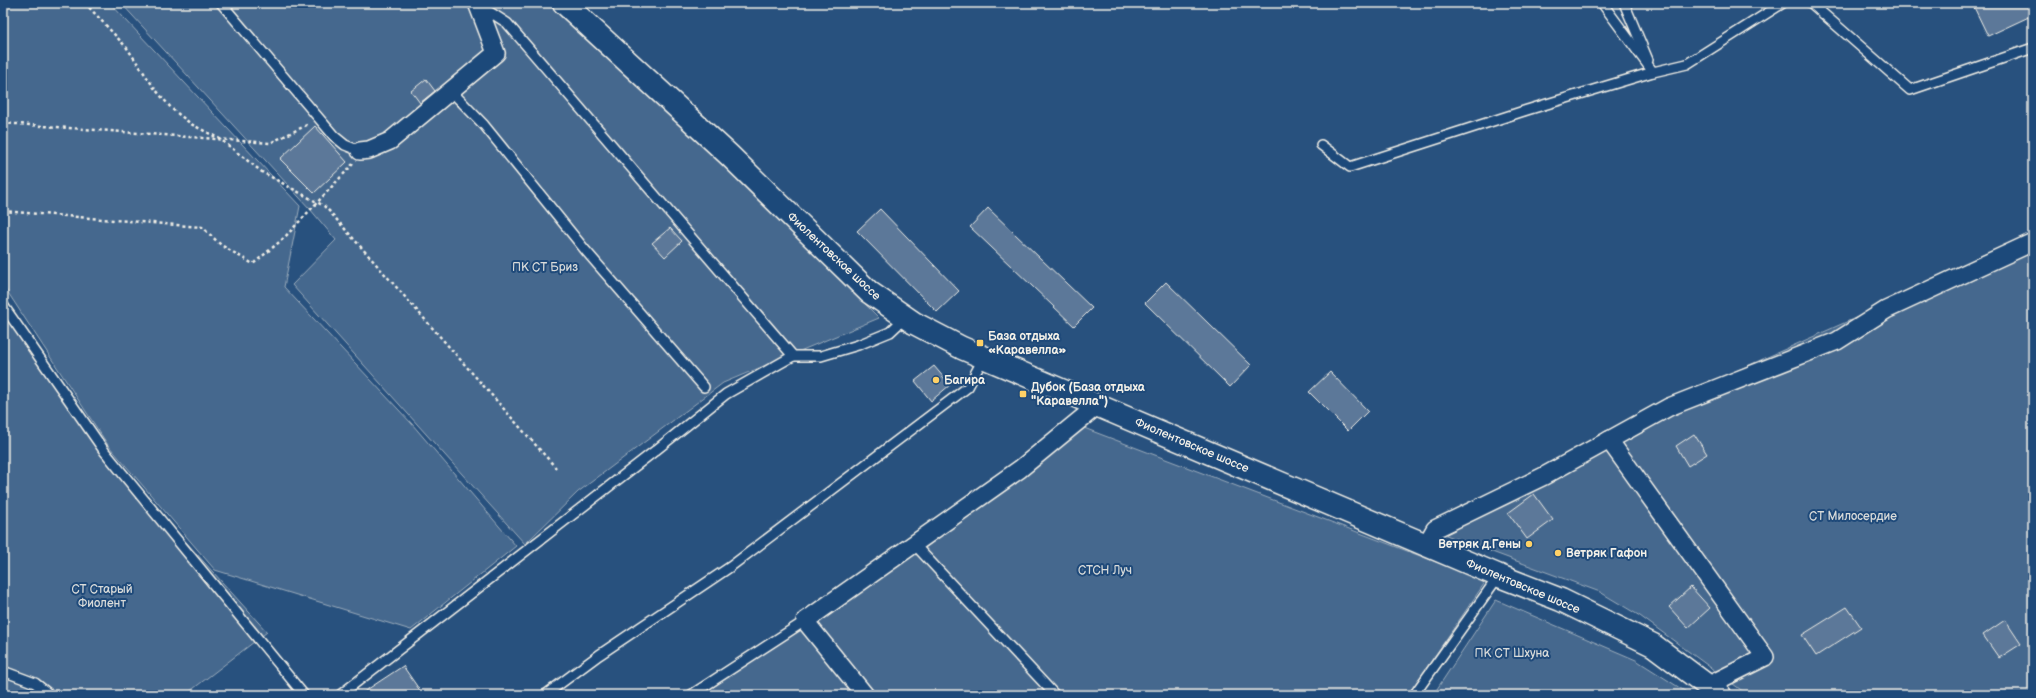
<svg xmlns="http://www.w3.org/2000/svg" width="2036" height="698" viewBox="0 0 2036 698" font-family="'Balsamiq Sans',sans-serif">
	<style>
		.green { fill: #45688e; stroke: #9cacbb }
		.building { fill: #5b7899; stroke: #f4f1e8 }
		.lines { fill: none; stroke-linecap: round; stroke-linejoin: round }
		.service-casing { stroke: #f4f1e8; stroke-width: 12 }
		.minor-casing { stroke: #f4f1e8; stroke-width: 20 }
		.secondary-casing { stroke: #f4f1e8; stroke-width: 25 }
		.path { stroke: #f4f1e8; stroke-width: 2.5; stroke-dasharray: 3 3; stroke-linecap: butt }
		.service { stroke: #1f4a7a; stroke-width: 9 }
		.minor { stroke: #1f4a7a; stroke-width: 17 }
		.secondary { stroke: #1f4a7a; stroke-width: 22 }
		.poi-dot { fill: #ffd166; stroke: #1f4a7a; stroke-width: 1.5 }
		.labels { text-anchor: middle; stroke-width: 4; stroke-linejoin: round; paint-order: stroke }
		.street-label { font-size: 12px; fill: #f4f1e8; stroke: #1f4a7a }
		.park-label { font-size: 12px; fill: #dadcda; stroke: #1f4a7a }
		.poi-label { font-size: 12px; font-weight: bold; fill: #f4f1e8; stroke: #1f4a7a; text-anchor: start }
	</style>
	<rect width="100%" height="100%" fill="#28517e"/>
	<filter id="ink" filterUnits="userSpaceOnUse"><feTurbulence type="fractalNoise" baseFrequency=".025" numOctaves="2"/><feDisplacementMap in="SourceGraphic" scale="8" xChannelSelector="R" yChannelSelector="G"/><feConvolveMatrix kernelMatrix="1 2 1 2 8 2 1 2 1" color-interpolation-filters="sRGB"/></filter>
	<g filter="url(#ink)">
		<!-- green -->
		<g class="green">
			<polygon points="3,3 110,3 300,206 284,287 412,424 516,546 411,630 215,570 108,445 3,285"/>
			<polygon points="121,3 563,3 879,318 723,383 578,492 525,544 292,285 336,240 310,209"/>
			<polygon points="2033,239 2033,695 1748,695 1640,616 1600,592 1430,529 1673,399"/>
			<polygon points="3,302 96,442 267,632 185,695 3,695"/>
			<polygon points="1084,428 1486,581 1408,695 701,695 928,546"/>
			<polygon points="1496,600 1636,660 1691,695 1433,695"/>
		</g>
		<!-- building -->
		<g class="building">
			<polygon points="1972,3 2033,3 2033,15 1988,36"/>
			<polygon points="426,79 435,91 420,103 411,91"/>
			<polygon points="315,126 347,162 314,193 280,159"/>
			<polygon points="988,208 1092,308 1074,326 970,227"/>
			<polygon points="880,209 959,291 937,312 857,231"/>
			<polygon points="670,228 682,241 665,257 652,243"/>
			<polygon points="1166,282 1251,365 1230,387 1145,303"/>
			<polygon points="934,366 950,385 931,401 915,381"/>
			<polygon points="1330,372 1368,411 1348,431 1309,392"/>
			<polygon points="1694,434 1707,454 1688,466 1676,446"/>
			<polygon points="1534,494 1553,520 1527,539 1508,513"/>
			<polygon points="1691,587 1710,608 1688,628 1669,607"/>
			<polygon points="1847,607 1861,627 1816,656 1802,635"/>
			<polygon points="2005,620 2021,644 1999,658 1983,635"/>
			<polygon points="403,666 423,695 359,695"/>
		</g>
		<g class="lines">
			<defs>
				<g id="service">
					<polyline points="221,3 334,136 345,145 360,151"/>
					<polyline points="1602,3 1653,72"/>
					<polyline points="1624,3 1648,60"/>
					<polyline points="1811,3 1910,90 2033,48"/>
					<polyline points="479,5 507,23 793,356 821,356 858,345 890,332 906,317"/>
					<polyline points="451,91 484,125 586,251 704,387"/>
					<polyline points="1321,145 1350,167 1527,110 1653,72 1687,64 1783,3"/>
					<polyline points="3,305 105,452 304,695"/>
					<polyline points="914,544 1055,695"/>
					<polyline points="3,671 35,683 50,695"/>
					<polyline points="340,695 656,450 726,394 793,356"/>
					<polyline points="545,695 599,655 730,567 968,387 984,357"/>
					<polyline points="691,695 805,621"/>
					<polyline points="1414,695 1493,584 1497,575"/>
				</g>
				<g id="minor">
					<polyline points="360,151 369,150 390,141 496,53 477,3"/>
					<polyline points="1609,440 1765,657 1707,686"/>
					<polyline points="1426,545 1435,529 1544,476 1669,407 1837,341 1886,310 2033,242"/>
					<polyline points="865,695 805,621 1020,469 1098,405"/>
				</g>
				<polyline id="secondary" points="564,3 729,155 869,292 914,323 962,348 1497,575 1561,600 1653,645 1720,695"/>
			</defs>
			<!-- service casing -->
			<use href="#service" class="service-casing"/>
			<!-- minor casing -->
			<use href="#minor" class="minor-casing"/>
			<!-- secondary casing -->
			<use href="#secondary" class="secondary-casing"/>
			<!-- path -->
			<g class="path">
				<polyline points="85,3 127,48 155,89 172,109 191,124 220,139 262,172 324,206 330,212 556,468"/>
				<polyline points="3,123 270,143 309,124"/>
				<polyline points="3,211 202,227 221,245 253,264 284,238 353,164"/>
			</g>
			<!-- service -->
			<use href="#service" class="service"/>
			<!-- minor -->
			<use href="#minor" class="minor"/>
			<!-- secondary -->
			<use href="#secondary" class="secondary"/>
		</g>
	</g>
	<!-- markers -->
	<g class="poi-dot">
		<rect x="976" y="339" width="8" height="8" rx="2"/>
		<circle cx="936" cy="380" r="4"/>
		<rect x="1019" y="390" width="8" height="8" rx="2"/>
		<circle cx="1529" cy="544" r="4"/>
		<circle cx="1558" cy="553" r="4"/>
	</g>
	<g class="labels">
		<!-- street labels -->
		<g class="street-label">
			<text transform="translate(834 256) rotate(43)" y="4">Фиолентовское шоссе</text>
			<text transform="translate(1192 445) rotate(23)" y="4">Фиолентовское шоссе</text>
			<text transform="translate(1523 586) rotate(23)" y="4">Фиолентовское шоссе</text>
		</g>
		<!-- park labels -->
		<g class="park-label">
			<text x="545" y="271">ПК СТ Бриз</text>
			<text x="1853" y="520">СТ Милосердие</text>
			<text x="1105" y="574">СТСН Луч</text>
			<text x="102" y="593">СТ Старый<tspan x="102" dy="14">Фиолент</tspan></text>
			<text x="1512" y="657">ПК СТ Шхуна</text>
		</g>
		<!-- poi labels -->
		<g class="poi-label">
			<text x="988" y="340">База отдыха<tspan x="988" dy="14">«Каравелла»</tspan></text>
			<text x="944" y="384">Багира</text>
			<text x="1031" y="391">Дубок (База отдыха<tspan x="1031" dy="14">"Каравелла")</tspan></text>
			<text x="1521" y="548" text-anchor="end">Ветряк д.Гены</text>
			<text x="1566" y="557">Ветряк Гафон</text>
		</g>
	</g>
	<!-- margin -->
	<rect width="2036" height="698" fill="none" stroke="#1f4a7a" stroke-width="16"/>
	<rect x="8" y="8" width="2020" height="682" fill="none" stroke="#f4f1e8" stroke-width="1.5" filter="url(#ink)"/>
</svg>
